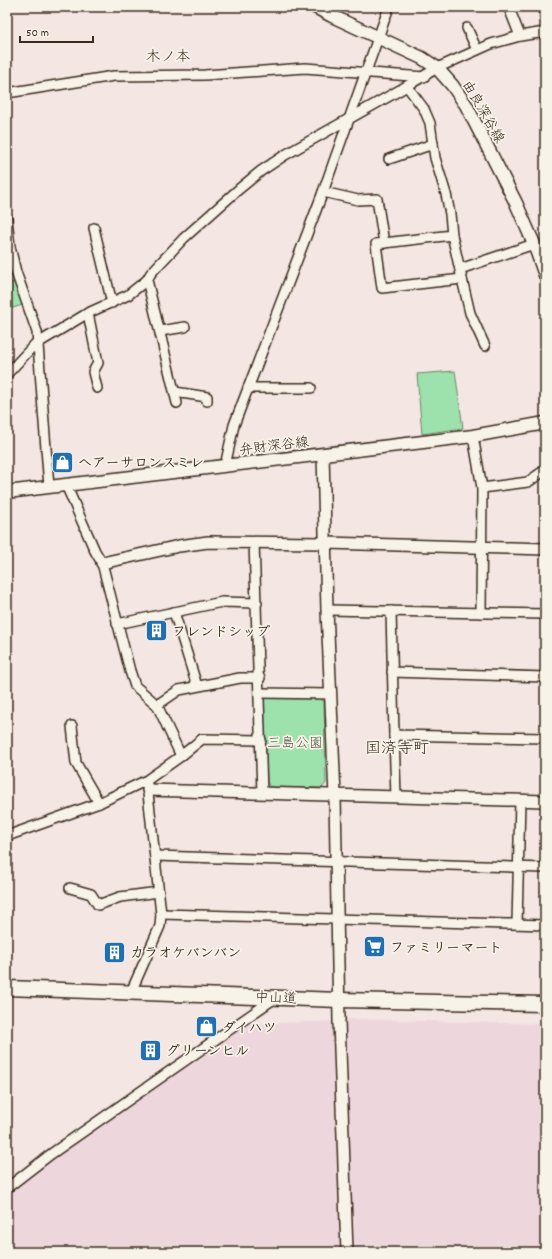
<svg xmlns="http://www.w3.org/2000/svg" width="552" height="1259" viewBox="0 0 552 1259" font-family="Dekko,'Klee One',sans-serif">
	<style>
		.built { fill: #eed6dd }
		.green { fill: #9de1ad; stroke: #6c8666 }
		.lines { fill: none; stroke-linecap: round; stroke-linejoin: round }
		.minor-casing { stroke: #3b2a1e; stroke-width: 12 }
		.tertiary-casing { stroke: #3b2a1e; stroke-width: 14 }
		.secondary-casing { stroke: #3b2a1e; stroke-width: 15 }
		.trunk-casing { stroke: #3b2a1e; stroke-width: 17 }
		.minor { stroke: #f7f3e8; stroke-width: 9 }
		.tertiary { stroke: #f7f3e8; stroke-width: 11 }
		.secondary { stroke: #f7f3e8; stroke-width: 12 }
		.trunk { stroke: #f7f3e8; stroke-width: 14 }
		.labels { text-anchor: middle; stroke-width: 3.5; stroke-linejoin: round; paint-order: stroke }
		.street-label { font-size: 14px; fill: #3b2a1e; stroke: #f7f3e8 }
		.poi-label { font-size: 14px; font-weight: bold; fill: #3b2a1e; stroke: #f7f3e8; text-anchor: start }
		.park-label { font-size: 14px; fill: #545842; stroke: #f7f3e8 }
		.neighbourhood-label { font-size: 15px; fill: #3b2a1e; stroke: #f7f3e8 }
		.quarter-label { font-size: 16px; fill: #3b2a1e; stroke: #f7f3e8 }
	</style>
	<rect width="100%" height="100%" fill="#f3e6e3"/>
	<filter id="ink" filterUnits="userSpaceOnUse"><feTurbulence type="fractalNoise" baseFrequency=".025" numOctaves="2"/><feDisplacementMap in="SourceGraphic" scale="8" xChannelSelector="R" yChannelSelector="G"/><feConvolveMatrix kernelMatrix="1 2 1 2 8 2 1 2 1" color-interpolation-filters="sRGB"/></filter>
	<g filter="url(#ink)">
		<!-- built -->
		<g class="built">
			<polygon points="344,1019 545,1024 545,1252 349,1252"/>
			<polygon points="339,1021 346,1252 7,1252 7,1195 62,1153 247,1024"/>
		</g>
		<!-- green -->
		<g class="green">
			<polygon points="17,282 25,304 7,310 7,284"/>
			<polygon points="455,371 463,428 422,434 417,374"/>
			<polygon points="268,695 319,697 324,702 326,783 322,788 270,787 267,782 264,699"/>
		</g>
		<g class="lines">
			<defs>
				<g id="minor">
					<polyline points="543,7 545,15"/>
					<polyline points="509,8 520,36"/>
					<polyline points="467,28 477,50"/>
					<polyline points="407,86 424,109 430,123 435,158 446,194 450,214 452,235 462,279"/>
					<polyline points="7,93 114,76 205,75 305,68 424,77"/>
					<polyline points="389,159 433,144"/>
					<polyline points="323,192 358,200 377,199 384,243 376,244 382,288 462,279 470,313 485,346"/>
					<polyline points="7,218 10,247 16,272 37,332 49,487"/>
					<polyline points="94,228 112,303"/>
					<polyline points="384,243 452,235"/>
					<polyline points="460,269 534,244"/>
					<polyline points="147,280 177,403"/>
					<polyline points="88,313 98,363 93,372 97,388"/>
					<polyline points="160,331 185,327"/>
					<polyline points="38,343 88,313 128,295 147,280 151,273 184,238 239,189 261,171 285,155 407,86 437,68 491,44 520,36 545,32"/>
					<polyline points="7,374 38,341"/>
					<polyline points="248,388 311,388"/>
					<polyline points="175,392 207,397 207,401"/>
					<polyline points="473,436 482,488 481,613"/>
					<polyline points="225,466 234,425 323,192 389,7"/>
					<polyline points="66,485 95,551 102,563 130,671 135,686 157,705 181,756"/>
					<polyline points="482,488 528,482 545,470"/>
					<polyline points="254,542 262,793"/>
					<polyline points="327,610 545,614"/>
					<polyline points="391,611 394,735 545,738"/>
					<polyline points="174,612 197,686"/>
					<polyline points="117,624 222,602 257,603"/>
					<polyline points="392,672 545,677"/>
					<polyline points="260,693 330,694"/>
					<polyline points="157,705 179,690 240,678 260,678"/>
					<polyline points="72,726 76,763 99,803"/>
					<polyline points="394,735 396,797"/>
					<polyline points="7,836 99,803 147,780 181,756 202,739 261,740"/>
					<polyline points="155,856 545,868"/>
					<polyline points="70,888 91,894 98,905 120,897 159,892"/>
					<polyline points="161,914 545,925"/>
					<polyline points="517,924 520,800"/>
					<polyline points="131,992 160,926 161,914 147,784"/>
					<polyline points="7,1188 51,1154 275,998"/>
				</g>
				<g id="tertiary">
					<polyline points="323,454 327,610 335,796 339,1021 347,1252"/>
					<polyline points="102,563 179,546 208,542 326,543 545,549"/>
					<polyline points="148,790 545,801"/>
				</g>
				<g id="secondary">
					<polyline points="315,7 332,16 422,58 437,68 452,85 466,105 516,203 534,244 545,275"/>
					<polyline points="7,492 473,436 545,423"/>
				</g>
				<polyline id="trunk" points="7,988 339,1000 545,1004"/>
			</defs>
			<!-- minor casing -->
			<use href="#minor" class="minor-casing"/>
			<!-- tertiary casing -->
			<use href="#tertiary" class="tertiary-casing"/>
			<!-- secondary casing -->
			<use href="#secondary" class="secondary-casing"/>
			<!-- trunk casing -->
			<use href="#trunk" class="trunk-casing"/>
			<!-- minor -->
			<use href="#minor" class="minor"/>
			<!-- tertiary -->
			<use href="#tertiary" class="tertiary"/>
			<!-- secondary -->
			<use href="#secondary" class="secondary"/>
			<!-- trunk -->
			<use href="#trunk" class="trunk"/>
		</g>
	</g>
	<!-- icons -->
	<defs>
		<symbol id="shop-square" viewBox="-11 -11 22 22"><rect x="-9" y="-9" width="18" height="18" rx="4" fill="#1f6fb2" stroke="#f7f3e8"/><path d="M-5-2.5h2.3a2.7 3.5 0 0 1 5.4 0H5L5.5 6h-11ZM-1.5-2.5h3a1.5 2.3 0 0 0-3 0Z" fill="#fff"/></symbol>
		<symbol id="building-square" viewBox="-11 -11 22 22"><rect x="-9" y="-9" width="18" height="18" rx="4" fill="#1f6fb2" stroke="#f7f3e8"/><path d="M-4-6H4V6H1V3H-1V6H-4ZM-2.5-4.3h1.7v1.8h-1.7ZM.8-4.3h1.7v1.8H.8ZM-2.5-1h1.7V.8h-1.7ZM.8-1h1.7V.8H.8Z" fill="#fff"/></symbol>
		<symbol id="supermarket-square" viewBox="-11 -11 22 22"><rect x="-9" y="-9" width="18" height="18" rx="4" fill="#1f6fb2" stroke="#f7f3e8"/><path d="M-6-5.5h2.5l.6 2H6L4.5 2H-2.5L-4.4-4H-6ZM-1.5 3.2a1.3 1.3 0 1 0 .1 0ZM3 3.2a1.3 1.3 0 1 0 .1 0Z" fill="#fff"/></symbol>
	</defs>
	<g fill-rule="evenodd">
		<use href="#shop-square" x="50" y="450" width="25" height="25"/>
		<use href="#building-square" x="144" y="618" width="25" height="25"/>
		<use href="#supermarket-square" x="362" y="934" width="25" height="25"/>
		<use href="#building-square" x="102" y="940" width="25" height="25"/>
		<use href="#shop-square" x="194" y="1014" width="25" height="25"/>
		<use href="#building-square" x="138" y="1038" width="25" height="25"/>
	</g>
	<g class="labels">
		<!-- street labels -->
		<g class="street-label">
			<text transform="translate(484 111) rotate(60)" y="5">由良深谷線</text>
			<text transform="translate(274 445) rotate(-7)" y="5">弁財深谷線</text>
			<text transform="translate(276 997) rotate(2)" y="5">中山道</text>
		</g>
		<!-- poi labels -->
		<g class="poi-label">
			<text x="78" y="467">ヘアーサロンスミレ</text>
			<text x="172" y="636">フレンドシップ</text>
			<text x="390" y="952">ファミリーマート</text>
			<text x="130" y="957">カラオケバンバン</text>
			<text x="222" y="1032">ダイハツ</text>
			<text x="166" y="1055">グリーンヒル</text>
		</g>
		<!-- park labels -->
		<g class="park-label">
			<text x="295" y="747">三島公園</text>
		</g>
		<!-- neighbourhood labels -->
		<g class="neighbourhood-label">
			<text x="168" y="61">木ノ本</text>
		</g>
		<!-- quarter labels -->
		<g class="quarter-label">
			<text x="397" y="753">国済寺町</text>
		</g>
	</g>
	<!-- margin -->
	<rect width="552" height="1259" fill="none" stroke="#f7f3e8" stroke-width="24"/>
	<rect x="12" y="12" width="528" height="1235" fill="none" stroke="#3b2a1e" stroke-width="1.5" filter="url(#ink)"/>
	<!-- scale -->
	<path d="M20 36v6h73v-6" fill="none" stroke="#3b2a1e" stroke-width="2"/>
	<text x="26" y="36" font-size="12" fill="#3b2a1e" stroke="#f7f3e8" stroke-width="3" paint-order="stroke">50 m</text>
</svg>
